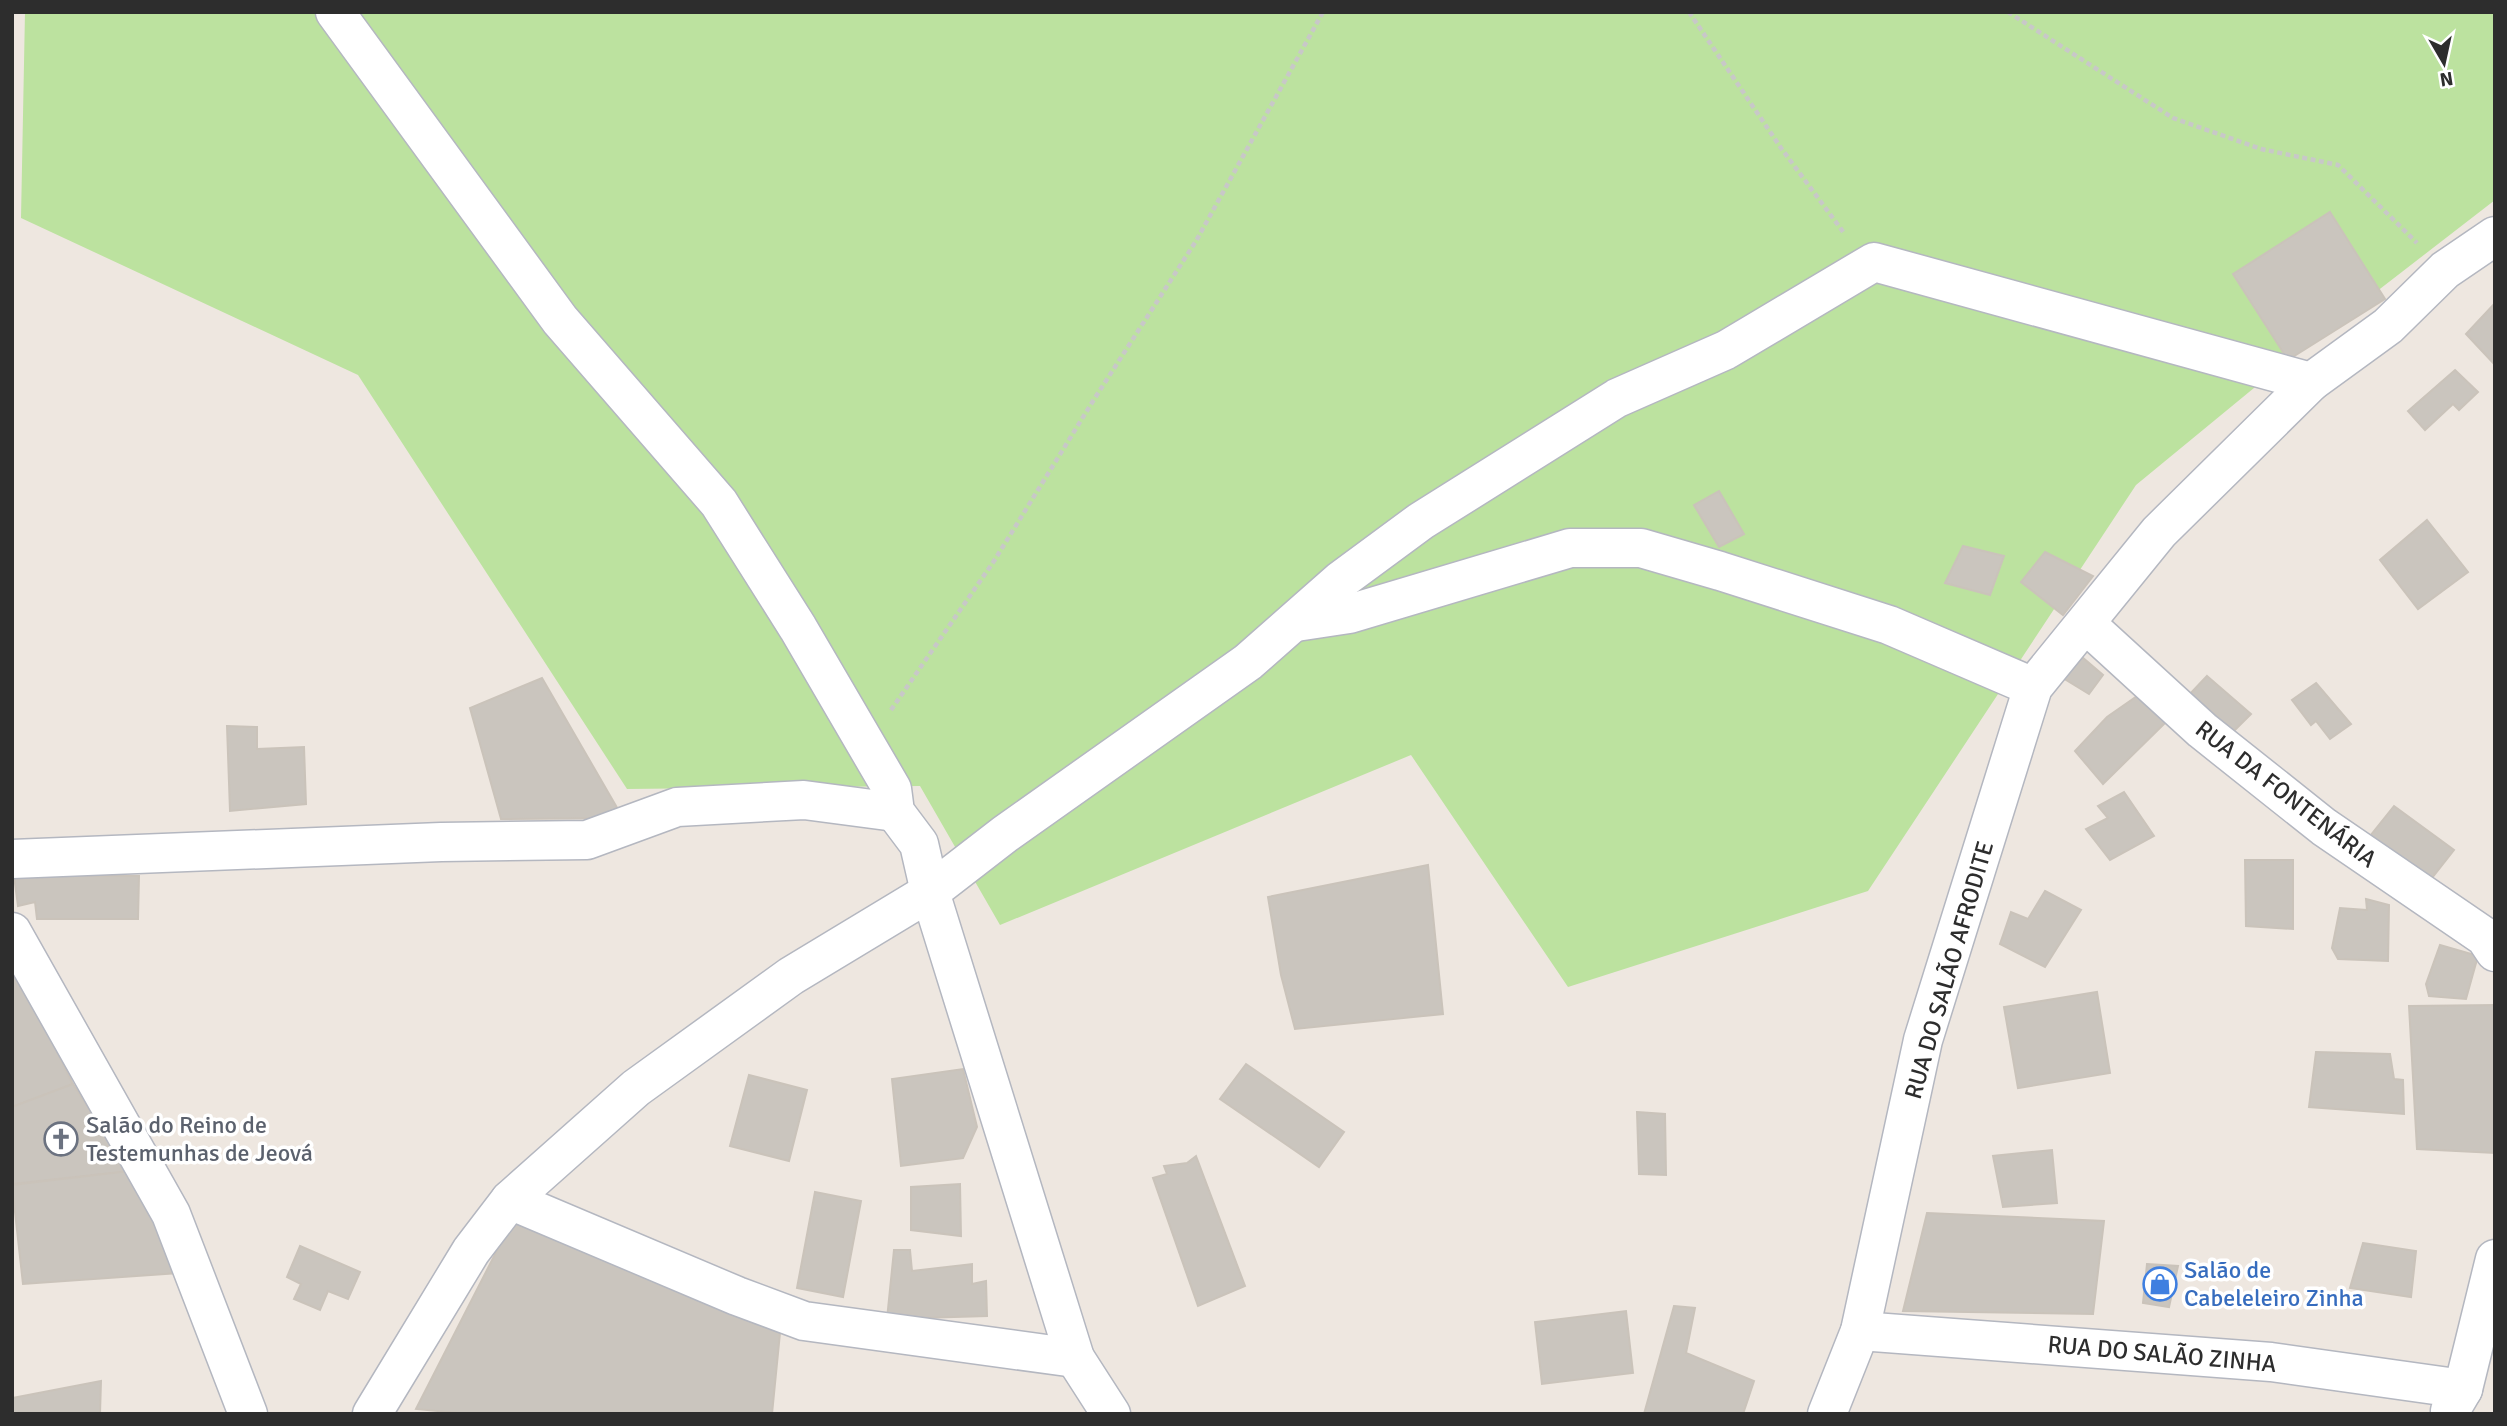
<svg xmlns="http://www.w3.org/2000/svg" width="2507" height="1426" viewBox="0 0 2507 1426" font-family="Signika,sans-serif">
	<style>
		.green { fill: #bce29f }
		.building { fill: #cac5be; stroke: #cac3ba; stroke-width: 2 }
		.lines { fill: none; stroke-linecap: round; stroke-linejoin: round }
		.minor-casing { stroke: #b4b7c0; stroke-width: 41 }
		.path { stroke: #c8c8c8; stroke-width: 4.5; stroke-dasharray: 5 3.5; stroke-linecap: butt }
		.minor { stroke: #fff; stroke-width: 38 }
		.labels { text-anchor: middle; stroke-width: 7; stroke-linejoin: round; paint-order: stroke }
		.street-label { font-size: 24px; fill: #2d2d2d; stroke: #fff }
		.worship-label { font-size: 24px; fill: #5b616d; stroke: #fff; text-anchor: start }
		.shop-label { font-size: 24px; fill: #366cbe; stroke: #fff; text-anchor: start }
	</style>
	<rect width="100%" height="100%" fill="#eee7e0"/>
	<!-- green -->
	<polygon class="green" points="25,12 2495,12 2495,200 2288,360 2136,485 1868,891 1568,987 1411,755 1000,925 920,786 627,789 358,375 21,218"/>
	<!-- building -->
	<g class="building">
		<polygon points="2330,212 2385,299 2288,360 2233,274"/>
		<polygon points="2495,303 2495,365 2466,334"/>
		<polygon points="2455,370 2478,392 2459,410 2453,404 2425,430 2408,411"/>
		<polygon points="1719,491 1744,534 1719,547 1694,505"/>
		<polygon points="2427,520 2468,572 2418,609 2380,560"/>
		<polygon points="1963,546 2004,556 1990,595 1945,583"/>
		<polygon points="2045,552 2093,576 2063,615 2021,582"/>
		<polygon points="2082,657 2103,675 2089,694 2063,678"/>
		<polygon points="2207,676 2251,714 2232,733 2189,695"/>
		<polygon points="542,678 623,818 501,819 470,708"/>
		<polygon points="2316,683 2351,724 2330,739 2316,721 2311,725 2292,700"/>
		<polygon points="2140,694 2169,719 2103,784 2075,751 2107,717"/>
		<polygon points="227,726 257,727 257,749 304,747 306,804 230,811"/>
		<polygon points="2124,792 2154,836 2110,860 2086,829 2108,818 2098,806"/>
		<polygon points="2394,806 2454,850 2424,888 2366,841"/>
		<polygon points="2245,860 2293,860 2293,929 2246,926"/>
		<polygon points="1428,865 1443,1014 1295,1029 1281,975 1268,897"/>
		<polygon points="14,876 139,876 138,919 37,919 35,902 18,906"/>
		<polygon points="2045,891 2081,910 2045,967 2000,944 2011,912 2028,919"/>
		<polygon points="2366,899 2389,905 2388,961 2338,959 2332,948 2340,908 2367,910"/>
		<polygon points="2440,945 2478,956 2466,999 2429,996 2426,984"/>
		<polygon points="12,961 73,1084 12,1107"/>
		<polygon points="2097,992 2110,1073 2018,1088 2004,1007"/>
		<polygon points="2495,1005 2495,1153 2417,1149 2409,1006"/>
		<polygon points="2316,1052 2390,1054 2394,1079 2403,1080 2404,1114 2309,1107"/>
		<polygon points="1246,1064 1344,1132 1319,1167 1220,1099"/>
		<polygon points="963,1069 977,1127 963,1158 901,1166 892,1079"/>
		<polygon points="749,1075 807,1090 789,1161 730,1146"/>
		<polygon points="73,1084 130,1171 12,1184 12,1107"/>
		<polygon points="1637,1112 1665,1114 1666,1175 1639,1174"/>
		<polygon points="2052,1150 2057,1203 2003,1207 1993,1156"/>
		<polygon points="1196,1156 1245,1286 1198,1306 1153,1178 1167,1174 1164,1166 1187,1163"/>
		<polygon points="130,1171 178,1273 23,1284 12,1185"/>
		<polygon points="960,1184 961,1236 911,1230 911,1187"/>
		<polygon points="815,1192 861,1201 843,1297 797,1288"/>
		<polygon points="1927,1213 2104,1221 2093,1314 1903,1311"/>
		<polygon points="512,1221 780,1333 772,1414 468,1414 416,1409"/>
		<polygon points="2363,1243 2416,1251 2411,1297 2350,1288"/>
		<polygon points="300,1246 360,1272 348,1299 328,1291 320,1310 294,1299 301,1284 287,1277"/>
		<polygon points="894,1250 910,1250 912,1271 972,1264 972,1284 986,1281 987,1316 887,1319"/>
		<polygon points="2147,1264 2178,1266 2169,1307 2143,1303"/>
		<polygon points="1674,1306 1695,1308 1686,1353 1754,1381 1743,1414 1644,1414"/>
		<polygon points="1626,1311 1633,1373 1542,1384 1535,1322"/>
		<polygon points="101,1381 100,1414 12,1414 12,1398"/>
	</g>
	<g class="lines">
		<defs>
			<g id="minor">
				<polyline points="335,12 560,320 719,503 798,628 892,789 895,812 919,844 930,892 1075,1358 1111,1414"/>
				<polyline points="1296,622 1349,614 1570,548 1641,548 1720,571 1889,625 2033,687"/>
				<polyline points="2086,624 2202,730 2324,827 2485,937 2495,952"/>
				<polyline points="12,859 441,842 587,840 677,807 804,800 895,812"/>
				<polyline points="12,932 171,1214 248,1414"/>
				<polyline points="510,1200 737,1296 804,1321 1075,1358"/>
				<polyline points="1860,1331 2271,1362 2463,1389"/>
				<polyline points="2450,1411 2463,1389 2495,1259"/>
				<polyline points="372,1414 471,1251 510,1200 636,1088 791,976 930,892 1005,834 1248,662 1341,580 1421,521 1617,398 1726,350 1874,262 2311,382 2388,326 2445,270 2495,236"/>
				<polyline points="1827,1414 1860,1331 1923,1040 2033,687 2159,532 2311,382"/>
			</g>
		</defs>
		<!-- minor casing -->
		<use href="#minor" class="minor-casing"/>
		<!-- path -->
		<g class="path">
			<polyline points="1689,12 1781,148 1844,233"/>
			<polyline points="2008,12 2173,118 2261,149 2338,165 2417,243"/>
			<polyline points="891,710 994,561 1093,401 1196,241 1323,12"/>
		</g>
		<!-- minor -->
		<use href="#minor" class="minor"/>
	</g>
	<!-- icons -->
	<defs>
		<symbol id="church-ring" viewBox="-11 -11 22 22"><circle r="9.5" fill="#fff" stroke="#6b7280" stroke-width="1.5"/><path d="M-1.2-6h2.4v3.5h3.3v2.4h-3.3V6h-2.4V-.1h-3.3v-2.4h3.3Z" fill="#6b7280"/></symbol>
		<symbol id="shop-ring" viewBox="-11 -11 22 22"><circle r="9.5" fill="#fff" stroke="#3f7fe0" stroke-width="1.5"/><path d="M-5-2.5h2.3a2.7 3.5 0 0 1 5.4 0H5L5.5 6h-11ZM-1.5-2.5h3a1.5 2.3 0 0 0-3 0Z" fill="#3f7fe0"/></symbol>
	</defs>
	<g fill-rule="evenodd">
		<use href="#church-ring" x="42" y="1120" width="38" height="38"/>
		<use href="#shop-ring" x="2141" y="1265" width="38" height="38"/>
	</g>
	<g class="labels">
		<!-- street labels -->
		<g class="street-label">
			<text transform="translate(2286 794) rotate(38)" y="8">RUA DA FONTENÁRIA</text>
			<text transform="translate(1949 970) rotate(-74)" y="8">RUA DO SALÃO AFRODITE</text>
			<text transform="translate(2162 1354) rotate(5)" y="8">RUA DO SALÃO ZINHA</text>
		</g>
		<!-- worship labels -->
		<g class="worship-label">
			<text x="86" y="1133">Salão do Reino de<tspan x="86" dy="28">Testemunhas de Jeová</tspan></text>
		</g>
		<!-- shop labels -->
		<g class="shop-label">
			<text x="2184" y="1278">Salão de<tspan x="2184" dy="28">Cabeleleiro Zinha</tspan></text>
		</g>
	</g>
	<!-- border -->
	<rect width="2507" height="1426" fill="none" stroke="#2d2d2d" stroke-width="28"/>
	<!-- north arrow -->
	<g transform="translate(2444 63) rotate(171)" stroke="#ffffff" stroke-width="5" paint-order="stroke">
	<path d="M0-5L12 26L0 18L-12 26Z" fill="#2d2d2d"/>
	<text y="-10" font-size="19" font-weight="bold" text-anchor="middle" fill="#2d2d2d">N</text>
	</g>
</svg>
